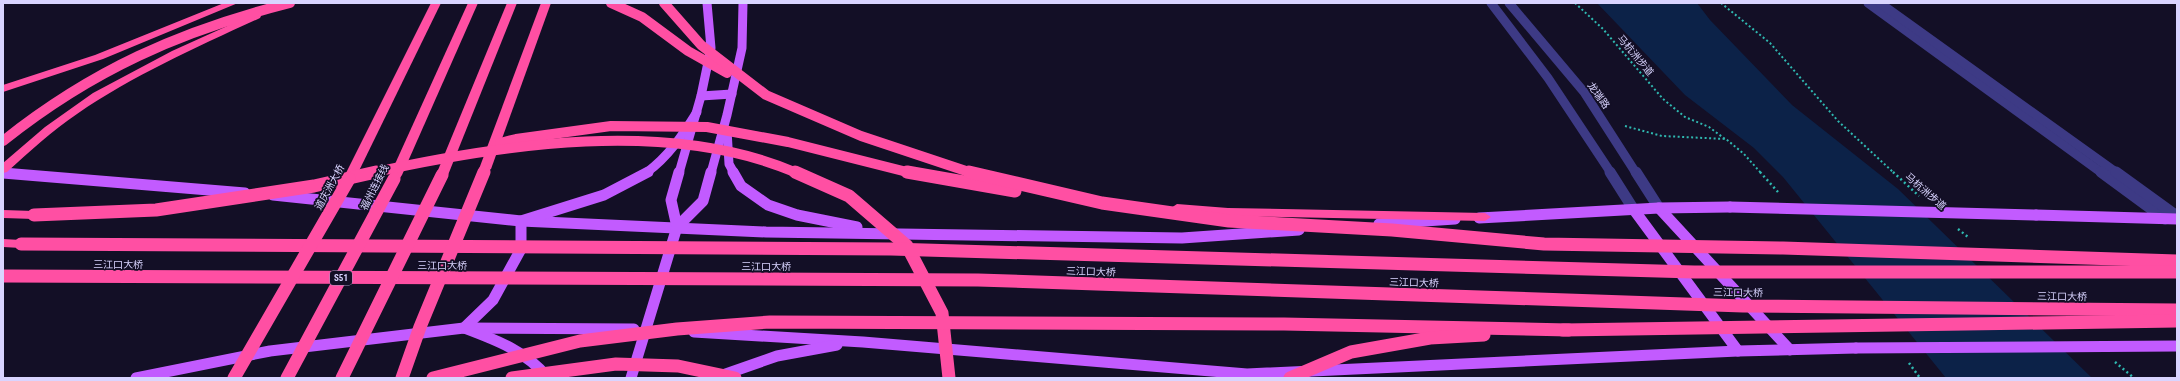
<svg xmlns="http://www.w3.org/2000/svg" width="2180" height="381" viewBox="0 0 2180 381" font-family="'Roboto Condensed','Noto Sans SC',sans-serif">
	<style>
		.water { fill: #0c2248 }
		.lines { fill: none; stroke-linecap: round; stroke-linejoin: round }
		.path-far1 { stroke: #2fb8b0; stroke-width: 2; stroke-dasharray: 2 2.5; stroke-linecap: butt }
		.path { stroke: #2fb8b0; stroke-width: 2.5; stroke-dasharray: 2 3; stroke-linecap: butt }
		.minor-far1 { stroke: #3d3a85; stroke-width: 9 }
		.minor { stroke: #3d3a85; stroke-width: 11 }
		.major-far1 { stroke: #c25bff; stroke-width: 9 }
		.major { stroke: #c25bff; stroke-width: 11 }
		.highway { fill: #ff4fa3; fill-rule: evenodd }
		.major-bridge { stroke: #c25bff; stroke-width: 11 }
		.highway-bridge-far1 { stroke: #ff4fa3; stroke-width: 10 }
		.highway-bridge { stroke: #ff4fa3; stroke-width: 13 }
		.labels { text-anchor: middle; stroke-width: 3.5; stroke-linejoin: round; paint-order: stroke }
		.shield { fill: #130f26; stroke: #9e99be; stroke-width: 1 }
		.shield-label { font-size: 9px; font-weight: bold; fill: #d9d4ff }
		.street-label { font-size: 10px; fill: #d9d4ff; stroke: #130f26 }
	</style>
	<rect width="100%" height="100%" fill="#130f26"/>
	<!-- water -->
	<polygon class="water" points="1597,3 1697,3 1710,20 1792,105 1898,189 2092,378 1946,378 1783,177 1754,148 1685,95"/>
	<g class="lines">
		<!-- path-far1 -->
		<g class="path-far1">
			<polyline points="1575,3 1603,29 1663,99 1685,117 1709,127 1725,139"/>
			<polyline points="1721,3 1770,43 1838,121 1894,173"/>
			<polyline points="1625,126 1662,136 1726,139 1744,154 1761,173"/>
		</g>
		<!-- path -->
		<g class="path">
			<polyline points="1760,172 1778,192"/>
			<polyline points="1893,172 1919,196"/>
			<polyline points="1958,229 1968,237"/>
			<polyline points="2115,362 2134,378"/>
			<polyline points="1909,363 1920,378"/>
		</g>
		<!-- minor-far1 -->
		<g class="minor-far1">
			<polyline points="1491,3 1548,78 1611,173"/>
			<polyline points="1509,3 1584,92 1636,173"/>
			<polyline points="1868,3 2102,173"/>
			<polyline points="1880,3 2117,173"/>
		</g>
		<!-- minor -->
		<g class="minor">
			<polyline points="1610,172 1634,210"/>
			<polyline points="1636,172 1659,208"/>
			<polyline points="2101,172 2165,219"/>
			<polyline points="2116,172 2177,216"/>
		</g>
		<!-- major-far1 -->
		<g class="major-far1">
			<polyline points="701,96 732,94"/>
			<polyline points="727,130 729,164 734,173"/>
			<polyline points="3,173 5,173"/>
			<path d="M646 173C669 156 682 136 697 112"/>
			<polyline points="679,173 701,96 711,48 707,3"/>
			<polyline points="711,173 727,115 742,48 743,3"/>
		</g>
		<!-- major -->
		<g class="major">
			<polyline points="733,172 741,186 768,205 797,215 857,227"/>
			<polyline points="3,173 245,193"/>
			<polyline points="273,195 521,221 766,232 1182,238 1299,230"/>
			<polyline points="1659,208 1790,350"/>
			<polyline points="1634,210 1738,351"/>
			<polyline points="2036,215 2177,219"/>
			<polyline points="1479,218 1659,208 1730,207"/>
			<polyline points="1379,224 1455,219"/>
			<polyline points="677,227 671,200 679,172"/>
			<polyline points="694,332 863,342 1247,374 1738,351 1856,348"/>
			<polyline points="720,376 777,356 837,345"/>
			<polyline points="136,378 270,351 464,328 634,329"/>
			<path d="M548 378C526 351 496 340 464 328L493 300 521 249V221L604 195 648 172"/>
			<polyline points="631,378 677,227 703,201 711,172"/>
		</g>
		<!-- highway -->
		<g class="highway">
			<polygon points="224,3 238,3 103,59 3,92 3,85 95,55"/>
			<polygon points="431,3 441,3 355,179 353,182 345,182 343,179"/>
			<polygon points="468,3 478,3 402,175 400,178 392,178 390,175"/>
			<polygon points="507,3 517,3 448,175 446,178 438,178 436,175"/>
			<polygon points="541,3 551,3 491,169 485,173 481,172 479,169"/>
			<path d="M256 13 261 16 260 18C197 47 134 75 77 114 52 131 30 151 7 172L3 173V163L45 127 93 93 172 51Z"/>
			<polygon points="1177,204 1228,208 1485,213 1491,217 1485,221 1228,216 1173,211 1171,208"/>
			<polygon points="3,210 34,211 40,215 34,219 3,218"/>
			<polygon points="3,239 21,240 27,244 21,248 3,247"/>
		</g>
		<!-- major-bridge -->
		<g class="major-bridge">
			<polyline points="1730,207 2036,215"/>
			<polyline points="1856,348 2177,346"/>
		</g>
		<!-- highway-bridge-far1 -->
		<g class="highway-bridge-far1">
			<polyline points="611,3 642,17 688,51 727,73"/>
			<polyline points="664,3 701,45 766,95 861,136 972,173"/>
			<path d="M3 141C92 70 180 31 290 3"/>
			<polyline points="500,143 516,139 611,126 707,127 788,142 911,173"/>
			<path d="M371 173C502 144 670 118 797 173"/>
			<polyline points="483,173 485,169"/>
		</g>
		<!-- highway-bridge -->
		<g class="highway-bridge">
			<polyline points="795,172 849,196 907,246 942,313 949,378"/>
			<polyline points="907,172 1015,191"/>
			<polyline points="969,172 1102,203 1229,221 1392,230 1544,244 1783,248 2177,261"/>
			<polyline points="34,215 156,210 314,186 376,172"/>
			<polyline points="21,244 891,249 1694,272 2177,272"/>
			<polyline points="3,276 978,280 1743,306 2177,310"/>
			<polyline points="1563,330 2177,321"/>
			<polyline points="234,378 349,179"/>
			<polyline points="287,378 394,179"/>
			<polyline points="342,378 442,175"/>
			<polyline points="402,378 420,327 484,172"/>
			<polyline points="433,378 580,341 677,329 770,322 1284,324 1569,330"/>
			<polyline points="512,378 616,364 678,366 735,378"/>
			<polyline points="1290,378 1351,352 1430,338 1484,335"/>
		</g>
	</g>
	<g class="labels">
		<!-- shield labels -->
		<rect class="shield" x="330" y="271" width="22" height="14" rx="3"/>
		<g class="shield-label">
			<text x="341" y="281">S51</text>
		</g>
		<!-- street labels -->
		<g class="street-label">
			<text transform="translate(1636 55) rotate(50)" y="4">马杭洲步道</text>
			<text transform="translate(1599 95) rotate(54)" y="4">龙瑞路</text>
			<text transform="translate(329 187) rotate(-61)" y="4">道庆洲大桥</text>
			<text transform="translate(374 187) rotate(-63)" y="4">福州连接线</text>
			<text transform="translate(1926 191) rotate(41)" y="4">马杭洲步道</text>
			<text x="118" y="268">三江口大桥</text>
			<text x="442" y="269">三江口大桥</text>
			<text x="766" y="270">三江口大桥</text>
			<text transform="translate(1091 271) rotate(2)" y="4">三江口大桥</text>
			<text transform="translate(1414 282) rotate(2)" y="4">三江口大桥</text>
			<text transform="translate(1738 292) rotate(1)" y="4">三江口大桥</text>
			<text transform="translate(2062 296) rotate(1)" y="4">三江口大桥</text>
		</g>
	</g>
	<!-- border -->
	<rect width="2180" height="381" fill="none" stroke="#d9d4ff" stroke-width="8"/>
</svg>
